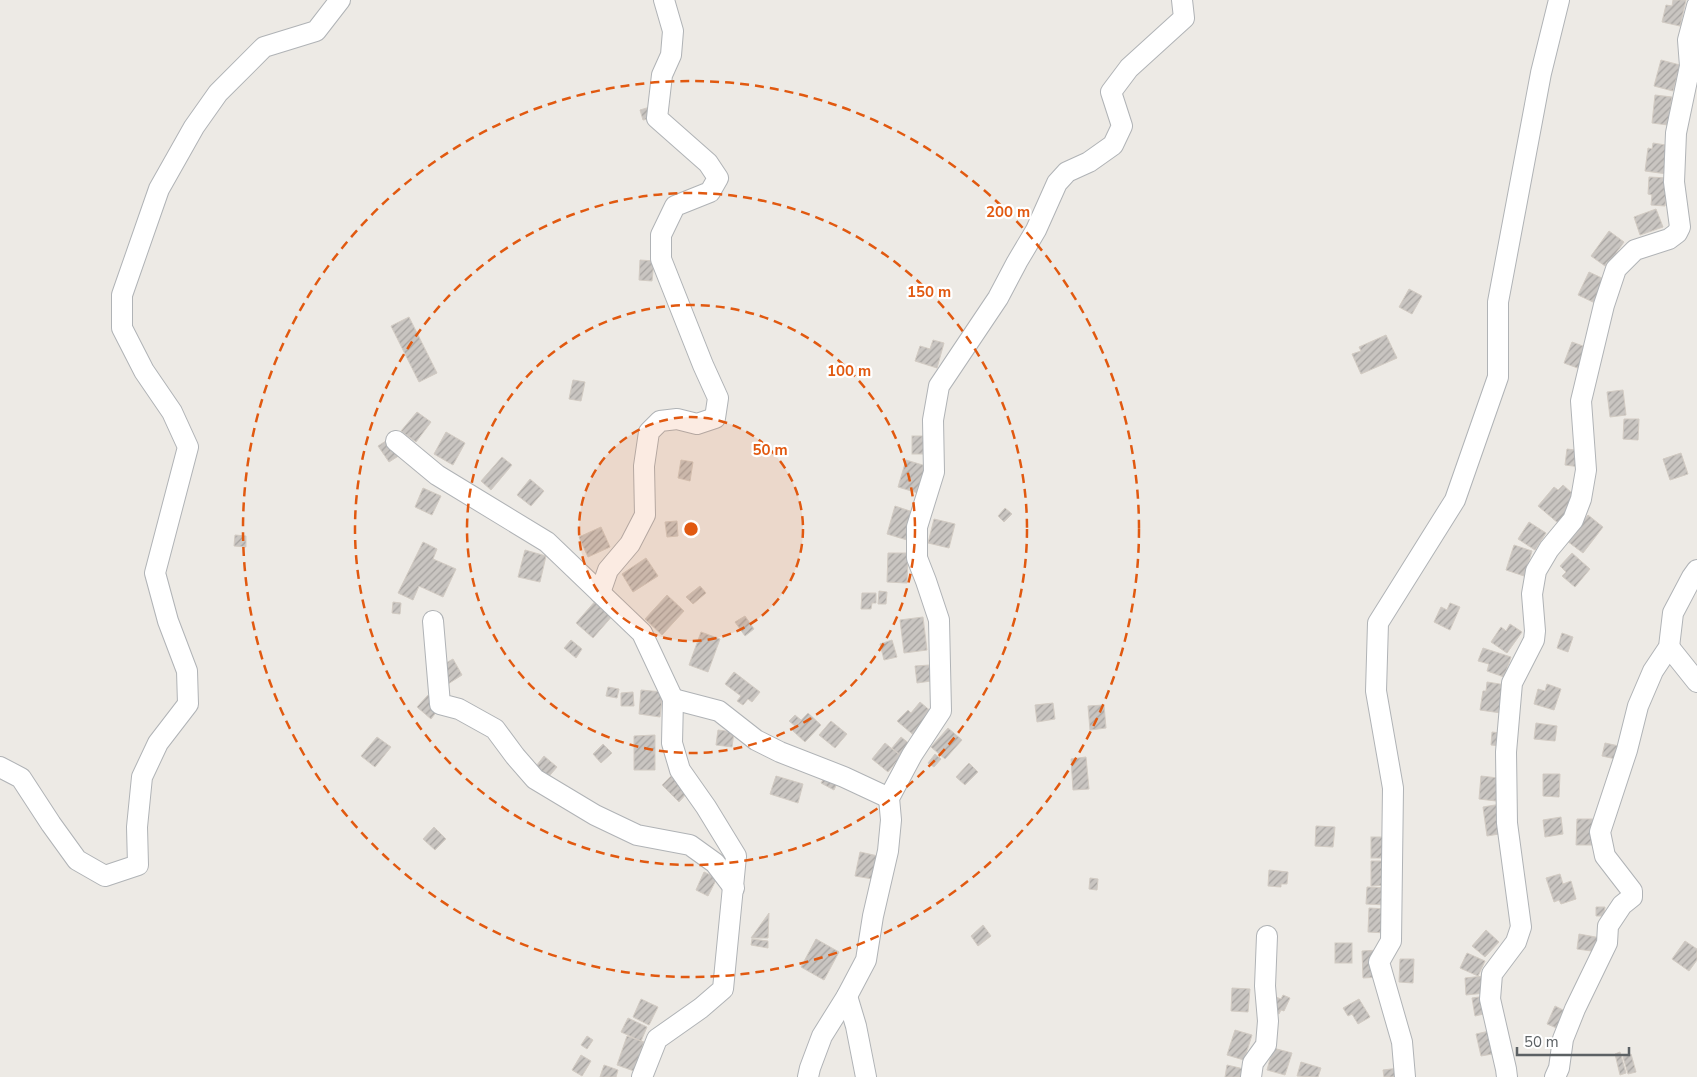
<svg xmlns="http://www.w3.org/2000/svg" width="1697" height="1077" viewBox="0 0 1697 1077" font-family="'Nunito Sans',sans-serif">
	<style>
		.building { fill: url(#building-hatch); stroke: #d2cbc3 }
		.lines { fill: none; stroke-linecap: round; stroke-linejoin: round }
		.minor-casing { stroke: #b0b3b6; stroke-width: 22 }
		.minor { stroke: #fff; stroke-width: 20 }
		.ring { fill: none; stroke: #e15910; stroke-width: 2.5; stroke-dasharray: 9 6 }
		.centre { fill: #e15910; stroke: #fff; stroke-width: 2.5 }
		.ring-label { font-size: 15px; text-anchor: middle; font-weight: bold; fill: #e15910; stroke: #fff; stroke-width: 4.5; stroke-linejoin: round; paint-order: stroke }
	</style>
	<defs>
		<pattern id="building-hatch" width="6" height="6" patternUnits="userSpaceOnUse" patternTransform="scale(1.25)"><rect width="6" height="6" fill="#c9c5c1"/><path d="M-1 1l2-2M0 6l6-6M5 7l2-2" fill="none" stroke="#a6a3a0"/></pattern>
	</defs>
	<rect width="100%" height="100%" fill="#edeae5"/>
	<!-- building -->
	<g class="building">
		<polygon points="1673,0 1686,0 1680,26 1662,22 1666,5 1672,6"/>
		<polygon points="1661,60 1680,65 1673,91 1654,86"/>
		<polygon points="1655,95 1672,97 1668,125 1652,123"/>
		<polygon points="650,107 653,118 643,120 640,110"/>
		<polygon points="1653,143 1672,146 1667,174 1645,171 1648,148 1652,149"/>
		<polygon points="1649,177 1668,178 1665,206 1651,205 1652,195 1648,194"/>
		<polygon points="1656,209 1663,227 1640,235 1634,217"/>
		<polygon points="1609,231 1624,242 1616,253 1619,255 1611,265 1607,262 1605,266 1591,256"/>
		<polygon points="640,260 654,261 652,281 639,280"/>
		<polygon points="1589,272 1606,280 1595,303 1578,295"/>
		<polygon points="1409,289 1422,296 1412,314 1399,307"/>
		<polygon points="409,317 437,373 419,382 391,326"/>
		<polygon points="1386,335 1397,358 1361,374 1352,354 1361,351 1359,347"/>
		<polygon points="933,340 944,343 937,368 915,361 920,346 930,349"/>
		<polygon points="1572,342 1591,349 1583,370 1564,363"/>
		<polygon points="573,380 585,382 581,401 569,399"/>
		<polygon points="1623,390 1626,415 1610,417 1607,392"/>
		<polygon points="417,412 431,422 416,442 401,431"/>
		<polygon points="1624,419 1639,419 1638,440 1623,439"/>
		<polygon points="446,432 465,443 453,465 434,454"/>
		<rect x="912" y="436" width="12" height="18"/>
		<polygon points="389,439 400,455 389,462 378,446"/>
		<polygon points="1567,449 1575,450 1581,467 1565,465"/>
		<polygon points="1681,453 1688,474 1670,480 1663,459"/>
		<polygon points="502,457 512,465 491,490 481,481"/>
		<polygon points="681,460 693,462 690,481 678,478"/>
		<polygon points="906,460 926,466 918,493 898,487"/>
		<polygon points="530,479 544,491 531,506 517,495"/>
		<polygon points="1563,485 1573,494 1570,498 1576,502 1558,523 1538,506 1554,487 1558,490"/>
		<polygon points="423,488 441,496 432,515 415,507"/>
		<polygon points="895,506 916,513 907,540 887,534"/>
		<polygon points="1005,508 1012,514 1004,522 998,516"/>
		<polygon points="1588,515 1603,527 1583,553 1567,541"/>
		<polygon points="934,519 955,524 949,548 928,543"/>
		<polygon points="677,521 678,536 667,537 665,522"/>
		<polygon points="1529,522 1546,533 1535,550 1518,539"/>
		<polygon points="601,527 610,547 588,557 579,537"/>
		<polygon points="235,535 246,536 246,547 234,546"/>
		<polygon points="423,542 437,549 433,559 456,569 443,597 419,586 413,600 398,593"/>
		<polygon points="1514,545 1532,551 1524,576 1506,570"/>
		<polygon points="525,550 546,556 540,582 518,577"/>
		<polygon points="888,553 908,553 907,583 887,582"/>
		<polygon points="1572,553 1590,569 1575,587 1562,576 1566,572 1560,566"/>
		<polygon points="646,558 658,576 633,592 622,574"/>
		<polygon points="700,586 706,593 693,604 686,597"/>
		<polygon points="879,591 887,592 886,604 878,604"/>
		<polygon points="862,593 876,593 876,603 872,603 871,609 861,609"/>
		<polygon points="667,595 684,611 662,635 645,619"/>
		<polygon points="597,599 614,614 593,638 576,623"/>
		<polygon points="393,602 401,603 400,614 392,613"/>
		<polygon points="1450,603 1460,607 1450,630 1434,622 1441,607 1447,610"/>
		<polygon points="745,616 754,629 745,636 735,622"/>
		<polygon points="923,617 927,650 904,653 900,620"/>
		<polygon points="1510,624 1522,632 1507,653 1491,642 1501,627 1506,631"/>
		<polygon points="701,632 720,639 708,672 689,665"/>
		<polygon points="1562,633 1573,637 1568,652 1557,648"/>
		<polygon points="571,640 582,649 576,658 564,648"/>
		<polygon points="892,640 897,657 884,660 880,644"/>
		<polygon points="1483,648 1511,657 1504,677 1487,671 1489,664 1478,661"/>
		<polygon points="453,659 462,675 448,684 439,667"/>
		<polygon points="930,665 931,681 917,683 915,666"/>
		<polygon points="734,672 760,692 752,702 748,699 743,705 737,701 741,696 725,684"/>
		<polygon points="1487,682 1506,685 1501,713 1480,710 1483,691 1486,691"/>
		<polygon points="1547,684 1561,689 1554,710 1534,704 1538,689 1545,691"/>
		<polygon points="608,687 619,689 617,698 606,696"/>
		<polygon points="641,690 663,692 660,717 639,714"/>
		<polygon points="633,692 634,706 621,706 621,693"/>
		<polygon points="428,695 441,706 431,719 417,707"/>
		<polygon points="920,702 933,713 917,738 897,721 908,710 911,713"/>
		<polygon points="1053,703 1055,719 1037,722 1035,705"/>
		<polygon points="1104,705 1106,728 1090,730 1088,706"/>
		<polygon points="808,713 821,725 805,742 792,730"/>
		<polygon points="795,715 801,720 795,726 789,721"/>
		<polygon points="831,721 847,734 835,748 819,735"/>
		<polygon points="1536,723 1557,726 1555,741 1534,739"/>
		<polygon points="948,728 962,740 945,759 931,747"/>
		<polygon points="718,730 734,732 732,747 716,745"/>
		<polygon points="1492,732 1501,733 1500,746 1491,745"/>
		<polygon points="655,735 655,770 634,770 634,736"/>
		<polygon points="377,737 391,747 375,767 361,756"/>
		<polygon points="901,737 911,745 901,756 892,748"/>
		<polygon points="885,743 901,756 888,772 872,759"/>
		<polygon points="1605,743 1619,746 1616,759 1602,756"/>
		<polygon points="603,744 612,753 601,763 593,754"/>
		<polygon points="935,754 941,759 934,767 928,763"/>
		<polygon points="544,756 557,767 545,781 533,770"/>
		<polygon points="1086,757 1089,789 1073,790 1071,759"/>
		<polygon points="969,763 978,772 965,785 956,777"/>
		<polygon points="1543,774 1560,774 1559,797 1543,796"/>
		<polygon points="826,775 838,781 834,790 821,783"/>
		<polygon points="671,776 688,792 679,802 662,785"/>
		<polygon points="776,776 803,784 798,803 770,794"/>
		<polygon points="1481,776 1498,778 1496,801 1479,799"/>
		<polygon points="1501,804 1505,833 1487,836 1483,807"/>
		<polygon points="1561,817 1563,834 1545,837 1543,820"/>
		<polygon points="1577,819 1597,819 1597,845 1576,845"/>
		<polygon points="1316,826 1335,827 1333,847 1315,846"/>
		<polygon points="434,827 446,839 435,850 423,839"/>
		<rect x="1371" y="837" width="18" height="21"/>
		<polygon points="860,852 878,856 873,879 855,876"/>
		<polygon points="1371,861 1388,861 1389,885 1371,886"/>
		<polygon points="1269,870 1288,872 1287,884 1281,884 1281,887 1268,886"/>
		<polygon points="704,872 717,878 708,896 696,890"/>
		<polygon points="1560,874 1563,884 1571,881 1576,899 1561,904 1559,900 1554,902 1546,878"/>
		<polygon points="1090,878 1098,879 1097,890 1089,889"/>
		<polygon points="1367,887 1388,888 1387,905 1366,904"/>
		<polygon points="1596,907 1605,907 1604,916 1596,916"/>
		<polygon points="1369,908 1387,909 1387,933 1368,932"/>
		<polygon points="769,913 768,938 751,938"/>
		<polygon points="983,925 991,936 978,946 971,936"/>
		<polygon points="1486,930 1499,942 1485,957 1472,946"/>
		<polygon points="1579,934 1601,938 1599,952 1577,949"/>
		<polygon points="752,939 768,941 768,948 751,945"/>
		<polygon points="816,939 839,952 824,980 801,967"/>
		<polygon points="1685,941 1697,949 1697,960 1689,971 1672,959"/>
		<rect x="1335" y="943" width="17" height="20"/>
		<polygon points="1379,950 1380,977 1363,978 1362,951"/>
		<polygon points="1467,953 1485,961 1478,976 1460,968"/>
		<polygon points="1400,959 1414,959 1413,983 1399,982"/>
		<polygon points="1484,976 1485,993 1466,995 1465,978"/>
		<polygon points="1232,988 1250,989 1248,1012 1231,1011"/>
		<polygon points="1283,995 1290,998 1284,1011 1281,1010 1279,1014 1262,1006 1273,996 1281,999"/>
		<polygon points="1486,996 1488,1013 1475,1016 1472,998"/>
		<polygon points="641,999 658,1007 649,1025 633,1017"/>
		<polygon points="1359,999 1370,1017 1358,1024 1352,1014 1348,1016 1343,1008"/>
		<polygon points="1555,1006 1567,1012 1559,1029 1547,1024"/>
		<polygon points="628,1018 647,1027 641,1041 621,1032"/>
		<polygon points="1235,1030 1252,1035 1244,1060 1227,1055"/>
		<polygon points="1494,1030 1498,1053 1481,1056 1476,1034"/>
		<polygon points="587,1036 593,1040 587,1049 581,1045"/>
		<polygon points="627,1036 644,1042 634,1071 617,1065"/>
		<polygon points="1273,1048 1292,1053 1285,1075 1267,1070"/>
		<polygon points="1620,1052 1626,1073 1620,1075 1615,1054"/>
		<polygon points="1631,1054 1636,1072 1628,1074 1623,1057"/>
		<polygon points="581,1055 591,1061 582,1076 572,1070"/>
		<polygon points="1301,1062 1321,1068 1318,1077 1297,1076"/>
		<polygon points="604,1065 618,1070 616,1077 600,1077"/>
		<polygon points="1227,1065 1244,1069 1242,1077 1225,1077"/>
		<polygon points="1399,1068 1400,1077 1384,1077 1383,1070"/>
	</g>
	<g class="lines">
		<defs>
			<g id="minor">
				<polyline points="396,441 437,475 547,542 642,633 673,699 672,743 680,770 706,807 736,856 723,989 701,1008 657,1039 642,1077"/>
				<polyline points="600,593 608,570 630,544 645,515 644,466 649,432 660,421 677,419 697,424 715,418 718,398 703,365 661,259 661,235 675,206 710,192 718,178 708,163 657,118 662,75 671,55 673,31 664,0"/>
				<polyline points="433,621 440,704 459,709 495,729 515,756 535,779 595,815 637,835 690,845 715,863 734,888"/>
				<polyline points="1669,647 1697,682"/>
				<polyline points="673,699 719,711 756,740 780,752 844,777 889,798"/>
				<polyline points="0,767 21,778 51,824 77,860 105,876 138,865 137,827 142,777 158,743 188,704 187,671 168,621 155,573 188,447 172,412 144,371 122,328 122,295 159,189 194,127 218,93 264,47 316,31 340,0"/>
				<polyline points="847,996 856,1026 866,1077"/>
				<polyline points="808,1077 810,1068 822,1036 847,996 866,960 873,916 888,851 891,820 889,798 912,755 941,711 939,620 926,581 917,558 917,527 934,472 933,420 939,386 998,298 1017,262 1036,230 1057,183 1067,172 1089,162 1113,145 1122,126 1111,92 1129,68 1184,18 1182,0"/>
				<polyline points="1251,1077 1253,1063 1266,1045 1268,1021 1265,986 1267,936"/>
				<polyline points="1405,1077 1402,1042 1379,962 1391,941 1393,788 1376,691 1378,623 1455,500 1498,377 1498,302 1541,73 1559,0"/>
				<polyline points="1507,1077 1506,1069 1490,999 1492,974 1516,942 1521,927 1507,823 1506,752 1512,683 1534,640 1535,631 1532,594 1536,571 1549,549 1573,520 1581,499 1586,470 1581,401 1604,305 1616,269 1635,250 1669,239 1677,233 1680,227 1674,182 1676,133 1690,66 1688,40 1697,6"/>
				<polyline points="1555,1077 1559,1068 1563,1039 1575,1009 1607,943 1608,926 1622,905 1632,897 1632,891 1605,856 1600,832 1627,750 1638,706 1653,671 1669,647 1673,613 1692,577 1697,570"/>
			</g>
		</defs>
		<!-- minor casing -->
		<use href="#minor" class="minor-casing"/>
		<!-- minor -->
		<use href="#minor" class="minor"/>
	</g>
	<!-- distance rings -->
	<circle cx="691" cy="529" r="112" fill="#e15910" fill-opacity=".12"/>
	<g class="ring">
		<circle cx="691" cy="529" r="112"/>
		<circle cx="691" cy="529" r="224"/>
		<circle cx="691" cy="529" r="336"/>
		<circle cx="691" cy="529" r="448"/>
	</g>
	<circle cx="691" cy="529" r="8" class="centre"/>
	<g class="ring-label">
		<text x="1008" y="217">200 m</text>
		<text x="929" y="297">150 m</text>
		<text x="849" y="376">100 m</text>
		<text x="770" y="455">50 m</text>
	</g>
	<!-- scale -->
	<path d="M1517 1047v8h112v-8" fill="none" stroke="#5c6164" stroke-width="2.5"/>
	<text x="1524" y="1047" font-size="15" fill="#5c6164" stroke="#ffffff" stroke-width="4" paint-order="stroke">50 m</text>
</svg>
